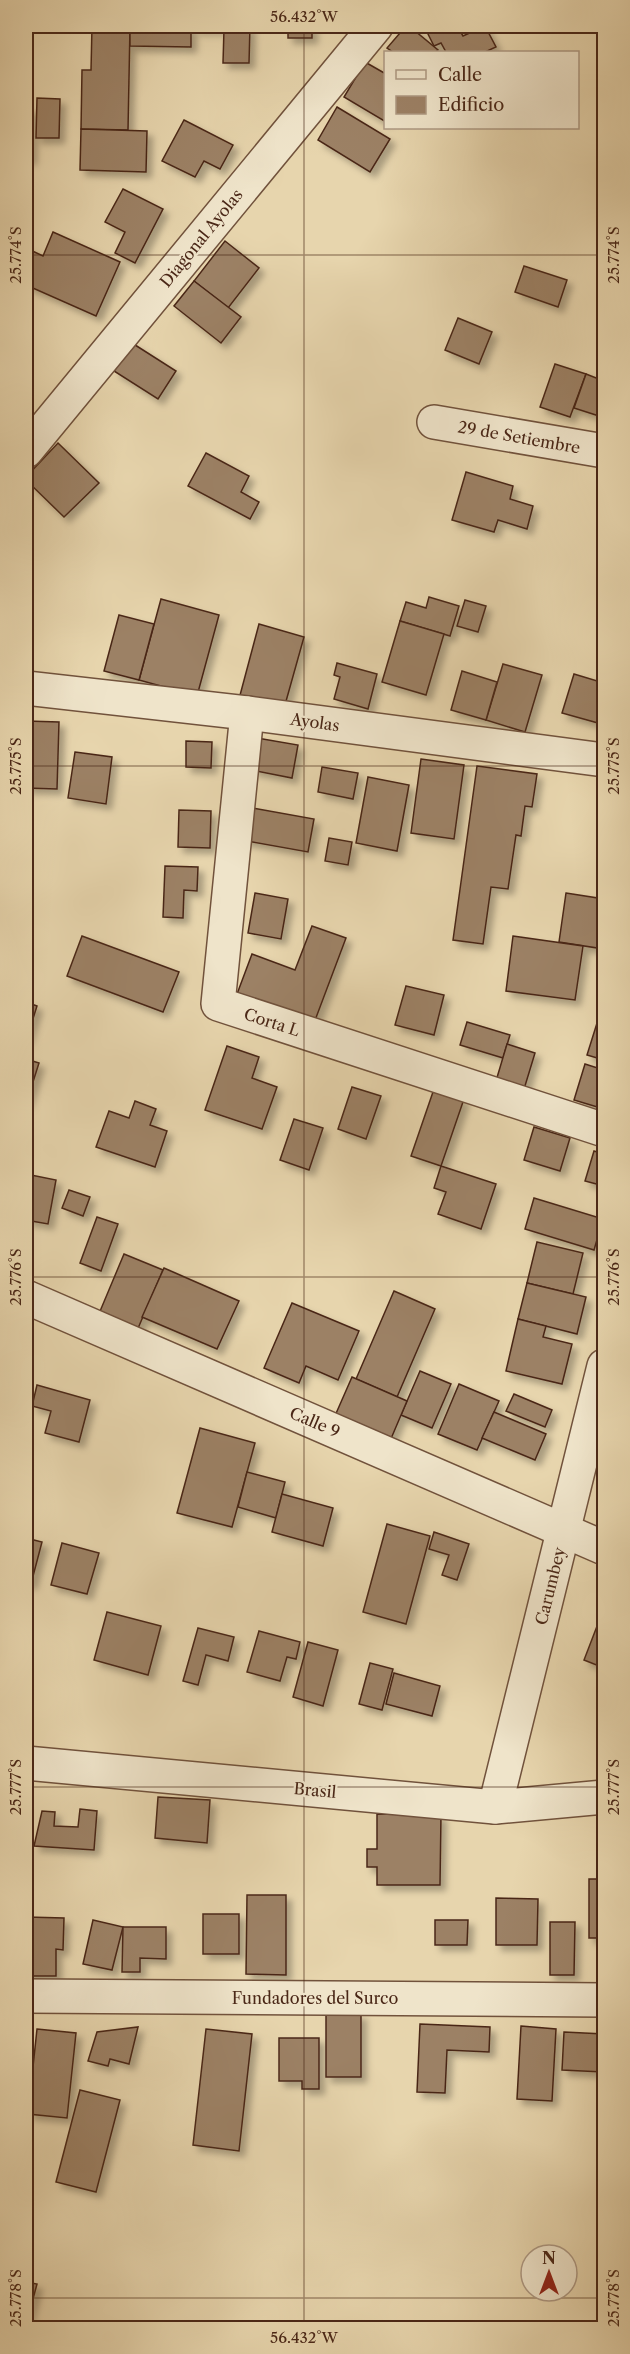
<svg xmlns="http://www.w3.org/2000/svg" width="630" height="2354" viewBox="0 0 630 2354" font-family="'Libre Caslon Text',serif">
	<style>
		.building { fill: #9c8165; stroke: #4a2717; stroke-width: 1.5; filter: url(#shadow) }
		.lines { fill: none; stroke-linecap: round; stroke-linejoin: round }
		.minor-casing { stroke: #71523c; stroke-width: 36 }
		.tertiary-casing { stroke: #71523c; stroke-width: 36 }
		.minor { stroke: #efe4ca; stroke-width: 33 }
		.tertiary { stroke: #efe4ca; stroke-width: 33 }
		.ticks { fill: none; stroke: #4a2717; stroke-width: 1.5; stroke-opacity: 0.45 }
		.labels { text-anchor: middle; stroke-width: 4.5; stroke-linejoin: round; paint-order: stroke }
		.street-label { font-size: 16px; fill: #4a2717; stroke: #efe4ca }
		.neatline { fill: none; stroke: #4a2717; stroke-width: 2 }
		.ticks-label { font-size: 15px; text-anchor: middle; fill: #4a2717 }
	</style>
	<defs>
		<filter id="shadow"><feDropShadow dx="5.5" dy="5.5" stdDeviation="3" flood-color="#0004"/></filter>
	</defs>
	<rect width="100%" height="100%" fill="#e7d5ad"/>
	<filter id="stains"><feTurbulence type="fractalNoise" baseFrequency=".00333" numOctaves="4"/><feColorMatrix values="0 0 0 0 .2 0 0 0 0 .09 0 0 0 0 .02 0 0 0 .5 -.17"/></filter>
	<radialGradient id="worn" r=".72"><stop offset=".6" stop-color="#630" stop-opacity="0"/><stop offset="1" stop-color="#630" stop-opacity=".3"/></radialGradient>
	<!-- building -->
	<g class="building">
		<polygon points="92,26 130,26 128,130 81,129 82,70 91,70"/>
		<polygon points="130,26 191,26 191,47 130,46"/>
		<polygon points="195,26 250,26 249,63 223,63 224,29 195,29"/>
		<rect x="288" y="26" width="24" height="12"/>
		<polygon points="406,26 409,26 438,50 435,52 393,52 387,48"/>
		<polygon points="424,26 457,26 463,36 485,26 496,47 485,52 446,52 441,43 434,46"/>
		<polygon points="365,62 386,74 386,122 344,97"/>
		<polygon points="37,98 60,99 59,138 36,138"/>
		<polygon points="337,107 390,139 370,172 318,140"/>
		<polygon points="26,108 32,108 31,159 26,159"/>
		<polygon points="184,120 233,145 220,169 204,161 195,177 162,161"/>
		<polygon points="81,129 147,131 146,172 80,170"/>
		<polygon points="123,189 163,209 135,263 115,253 125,232 105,222"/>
		<polygon points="53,232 120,262 96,316 26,285 26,248 43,256"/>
		<polygon points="225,241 259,268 228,308 194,281"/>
		<polygon points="524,266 567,280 558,307 515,292"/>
		<polygon points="194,281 241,317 221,343 174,306"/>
		<polygon points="458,318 492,332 479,364 445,350"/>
		<polygon points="132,343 176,371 158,399 114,371"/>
		<polygon points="555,364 586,374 570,417 540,407"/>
		<polygon points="586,374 604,381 604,400 599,416 574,408"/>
		<polygon points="58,443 99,483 64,517 26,480 26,477"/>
		<polygon points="206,453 249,476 241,492 259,502 250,519 188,486"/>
		<polygon points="466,472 513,486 510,499 533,506 527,529 498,520 494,532 452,520"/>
		<polygon points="429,597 459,606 450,636 400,621 406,602 426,608"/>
		<polygon points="161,599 219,615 197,696 139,680"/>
		<polygon points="465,600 486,606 478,632 457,626"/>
		<polygon points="119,615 154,624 139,680 104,671"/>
		<polygon points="400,621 444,634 426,695 382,682"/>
		<polygon points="259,624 304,637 283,712 239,699"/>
		<polygon points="337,663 377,674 368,709 334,699 340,677 334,675"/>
		<polygon points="503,664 542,675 525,732 486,720"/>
		<polygon points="462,671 497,682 486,720 451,710"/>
		<polygon points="574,674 604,683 604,700 598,723 562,713"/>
		<polygon points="26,721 59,722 57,789 26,788"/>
		<polygon points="257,738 298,745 292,778 251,770"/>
		<polygon points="186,741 212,742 211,768 186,767"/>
		<polygon points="75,752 112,757 106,804 68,798"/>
		<polygon points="421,759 464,765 454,839 411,833"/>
		<polygon points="477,766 537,774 532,807 525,806 521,836 516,835 508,889 491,887 483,944 453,940"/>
		<polygon points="322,767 358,773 353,799 318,792"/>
		<polygon points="368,777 409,785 397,851 356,843"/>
		<polygon points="247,807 314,819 308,852 241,840"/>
		<polygon points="179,810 211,811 210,848 178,847"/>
		<polygon points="329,838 352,842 348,865 325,861"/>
		<polygon points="165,866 198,867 197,891 184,890 183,918 163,917"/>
		<polygon points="255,893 288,899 281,939 248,933"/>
		<polygon points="566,893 604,899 604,949 559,942"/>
		<polygon points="312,926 346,938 314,1023 237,994 252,954 295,970"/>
		<polygon points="82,936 179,972 163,1012 67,976"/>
		<polygon points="513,936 583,946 575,1000 506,991"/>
		<polygon points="406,986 444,995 434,1035 395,1025"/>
		<polygon points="26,1002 37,1006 26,1041"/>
		<polygon points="603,1004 604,1004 604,1060 587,1055"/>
		<polygon points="467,1022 510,1035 503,1058 460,1045"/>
		<polygon points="507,1044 535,1053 521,1099 493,1091"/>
		<polygon points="227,1046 259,1057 252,1078 277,1087 262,1129 205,1110"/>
		<polygon points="26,1059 39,1063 26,1104"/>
		<polygon points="585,1064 604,1070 604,1109 574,1100"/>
		<polygon points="352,1087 381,1096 366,1139 338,1129"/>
		<polygon points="434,1089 464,1099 441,1166 411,1156"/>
		<polygon points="135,1101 156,1109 150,1125 167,1131 155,1167 96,1147 109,1111 129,1118"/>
		<polygon points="294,1119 323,1128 309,1170 280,1160"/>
		<polygon points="534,1127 570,1138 560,1171 524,1160"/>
		<polygon points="594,1151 604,1154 604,1186 585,1181"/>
		<polygon points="441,1166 496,1184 481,1229 438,1214 446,1192 434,1188"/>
		<polygon points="26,1174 56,1180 48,1224 26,1220"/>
		<polygon points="69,1190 90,1197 83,1216 62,1208"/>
		<polygon points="534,1198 603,1219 594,1250 525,1229"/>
		<polygon points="97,1217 118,1224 101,1271 80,1263"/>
		<polygon points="537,1242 583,1253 573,1294 527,1283"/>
		<polygon points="124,1254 163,1270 136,1333 98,1316"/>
		<polygon points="164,1268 239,1301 217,1349 142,1317"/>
		<polygon points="527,1283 586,1297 577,1334 518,1319"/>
		<polygon points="394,1291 435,1309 397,1397 356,1379"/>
		<polygon points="292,1303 359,1331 338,1380 306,1366 299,1383 264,1368"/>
		<polygon points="518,1319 546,1326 543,1337 572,1344 562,1384 506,1371"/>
		<polygon points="420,1371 451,1384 432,1428 401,1415"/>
		<polygon points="352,1377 407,1401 390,1441 334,1418"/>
		<polygon points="459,1384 499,1401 477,1450 438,1434"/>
		<polygon points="37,1385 90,1400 79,1442 45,1433 51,1411 32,1406"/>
		<polygon points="514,1394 552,1410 545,1427 506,1411"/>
		<polygon points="494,1412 546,1434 535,1460 482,1438"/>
		<polygon points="200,1428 255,1443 232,1527 177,1513"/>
		<polygon points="247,1472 285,1482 276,1518 238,1507"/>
		<polygon points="282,1494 333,1508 323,1546 272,1532"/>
		<polygon points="387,1524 430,1536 406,1624 363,1612"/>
		<polygon points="434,1532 469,1544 457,1580 442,1575 449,1555 429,1549"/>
		<polygon points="26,1538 42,1542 31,1584 26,1583"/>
		<polygon points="62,1543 99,1553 87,1594 51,1585"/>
		<polygon points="604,1608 604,1668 584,1660"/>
		<polygon points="107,1612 161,1626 148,1675 94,1660"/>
		<polygon points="198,1628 234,1637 228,1661 206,1655 198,1685 183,1681"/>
		<polygon points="259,1631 300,1642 296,1659 287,1657 280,1681 247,1672"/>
		<polygon points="308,1642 338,1650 323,1706 293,1697"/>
		<polygon points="370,1663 393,1669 382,1710 359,1704"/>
		<polygon points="394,1673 440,1686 432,1716 386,1704"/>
		<polygon points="158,1797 210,1800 207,1843 155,1838"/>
		<polygon points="80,1809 97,1811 94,1850 34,1846 42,1811 55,1812 54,1826 78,1827"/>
		<polygon points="377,1814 441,1815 440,1885 377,1885 377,1867 367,1867 367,1849 377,1849"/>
		<rect x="589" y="1879" width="15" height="59"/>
		<polygon points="247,1895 286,1895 286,1975 246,1974"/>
		<polygon points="496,1898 538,1899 537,1945 496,1945"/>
		<rect x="203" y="1914" width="36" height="40"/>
		<polygon points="26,1917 64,1918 63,1950 56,1949 56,1976 26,1976"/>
		<polygon points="93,1920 123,1927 112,1970 83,1964"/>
		<polygon points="435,1920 468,1920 467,1945 435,1945"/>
		<polygon points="550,1922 575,1922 574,1975 550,1975"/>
		<polygon points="123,1927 166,1927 166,1959 140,1958 140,1972 122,1972"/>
		<rect x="326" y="2014" width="35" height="63"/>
		<polygon points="420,2024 490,2027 489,2052 447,2050 445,2093 417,2092"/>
		<polygon points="521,2026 556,2029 552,2101 517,2099"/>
		<polygon points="138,2027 129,2064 110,2059 108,2066 88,2061 97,2032"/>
		<polygon points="37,2029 76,2033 67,2118 28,2114"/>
		<polygon points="206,2029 252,2034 239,2151 193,2145"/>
		<polygon points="564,2032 604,2034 603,2072 562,2070"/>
		<polygon points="279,2038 319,2038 319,2089 302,2089 302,2081 279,2081"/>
		<polygon points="80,2090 120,2100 96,2192 56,2182"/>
		<polygon points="26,2282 37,2284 26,2325"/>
	</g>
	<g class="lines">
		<defs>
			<g id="minor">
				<polyline points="434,422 604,451"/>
				<polyline points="26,688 247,713 604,760"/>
				<polyline points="247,713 218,1004 604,1130"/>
				<polyline points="26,1297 604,1548"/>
				<polyline points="26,1763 495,1807 604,1797"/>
				<polyline points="495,1807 604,1366"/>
				<polyline points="26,1996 604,2000"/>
			</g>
			<polyline id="tertiary" points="26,451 376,26"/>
		</defs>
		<!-- minor casing -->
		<use href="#minor" class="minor-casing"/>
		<!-- tertiary casing -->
		<use href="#tertiary" class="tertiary-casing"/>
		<!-- minor -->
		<use href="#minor" class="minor"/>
		<!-- tertiary -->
		<use href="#tertiary" class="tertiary"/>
	</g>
	<!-- ticks -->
	<path class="ticks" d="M304 26V2328M26 255H604M26 766H604M26 1277H604M26 1787H604M26 2298H604"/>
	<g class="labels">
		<!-- street labels -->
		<g class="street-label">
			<text transform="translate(201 238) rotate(-51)" y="6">Diagonal Ayolas</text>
			<text transform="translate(519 437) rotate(10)" y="6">29 de Setiembre</text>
			<text transform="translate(315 722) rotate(8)" y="6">Ayolas</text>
			<text transform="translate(272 1022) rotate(18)" y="6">Corta L</text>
			<text transform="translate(315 1422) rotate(23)" y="6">Calle 9</text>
			<text transform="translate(550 1586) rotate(-76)" y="6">Carumbey</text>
			<text transform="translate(315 1790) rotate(5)" y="6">Brasil</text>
			<text x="315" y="2004">Fundadores del Surco</text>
		</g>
	</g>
	<!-- margin -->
	<rect width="630" height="2354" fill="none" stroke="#e7d5ad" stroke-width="66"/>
	<!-- legend -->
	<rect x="384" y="51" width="195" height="78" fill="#efe4ca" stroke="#ad9882" stroke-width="1.5"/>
	<rect x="396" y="70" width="30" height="9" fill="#efe4ca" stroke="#ad9882" stroke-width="1.5"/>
	<text x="438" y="81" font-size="18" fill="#4a2717">Calle</text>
	<rect x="396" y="96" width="30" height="18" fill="#9c8165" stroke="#ad9882" stroke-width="1.5"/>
	<text x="438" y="111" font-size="18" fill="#4a2717">Edificio</text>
	<!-- north arrow -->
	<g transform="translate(549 2273)"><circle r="28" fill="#efe4ca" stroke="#ad9882" stroke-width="1.5"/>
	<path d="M0-4.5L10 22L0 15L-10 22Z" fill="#8f2418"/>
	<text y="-9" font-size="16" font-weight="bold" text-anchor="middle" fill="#4a2717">N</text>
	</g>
	<rect x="33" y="33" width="564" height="2288" class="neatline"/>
	<g class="ticks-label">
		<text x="304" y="22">56.432°W</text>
		<text transform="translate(16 255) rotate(-90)" y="5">25.774°S</text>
		<text transform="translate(614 255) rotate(-90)" y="5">25.774°S</text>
		<text transform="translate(16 766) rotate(-90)" y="5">25.775°S</text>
		<text transform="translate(614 766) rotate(-90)" y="5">25.775°S</text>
		<text transform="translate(16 1277) rotate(-90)" y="5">25.776°S</text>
		<text transform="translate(614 1277) rotate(-90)" y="5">25.776°S</text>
		<text transform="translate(16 1787) rotate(-90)" y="5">25.777°S</text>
		<text transform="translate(614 1787) rotate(-90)" y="5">25.777°S</text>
		<text transform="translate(16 2298) rotate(-90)" y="5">25.778°S</text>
		<text transform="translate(614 2298) rotate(-90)" y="5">25.778°S</text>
		<text x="304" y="2343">56.432°W</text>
	</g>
	<rect width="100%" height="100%" filter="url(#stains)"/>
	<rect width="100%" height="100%" fill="url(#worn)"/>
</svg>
